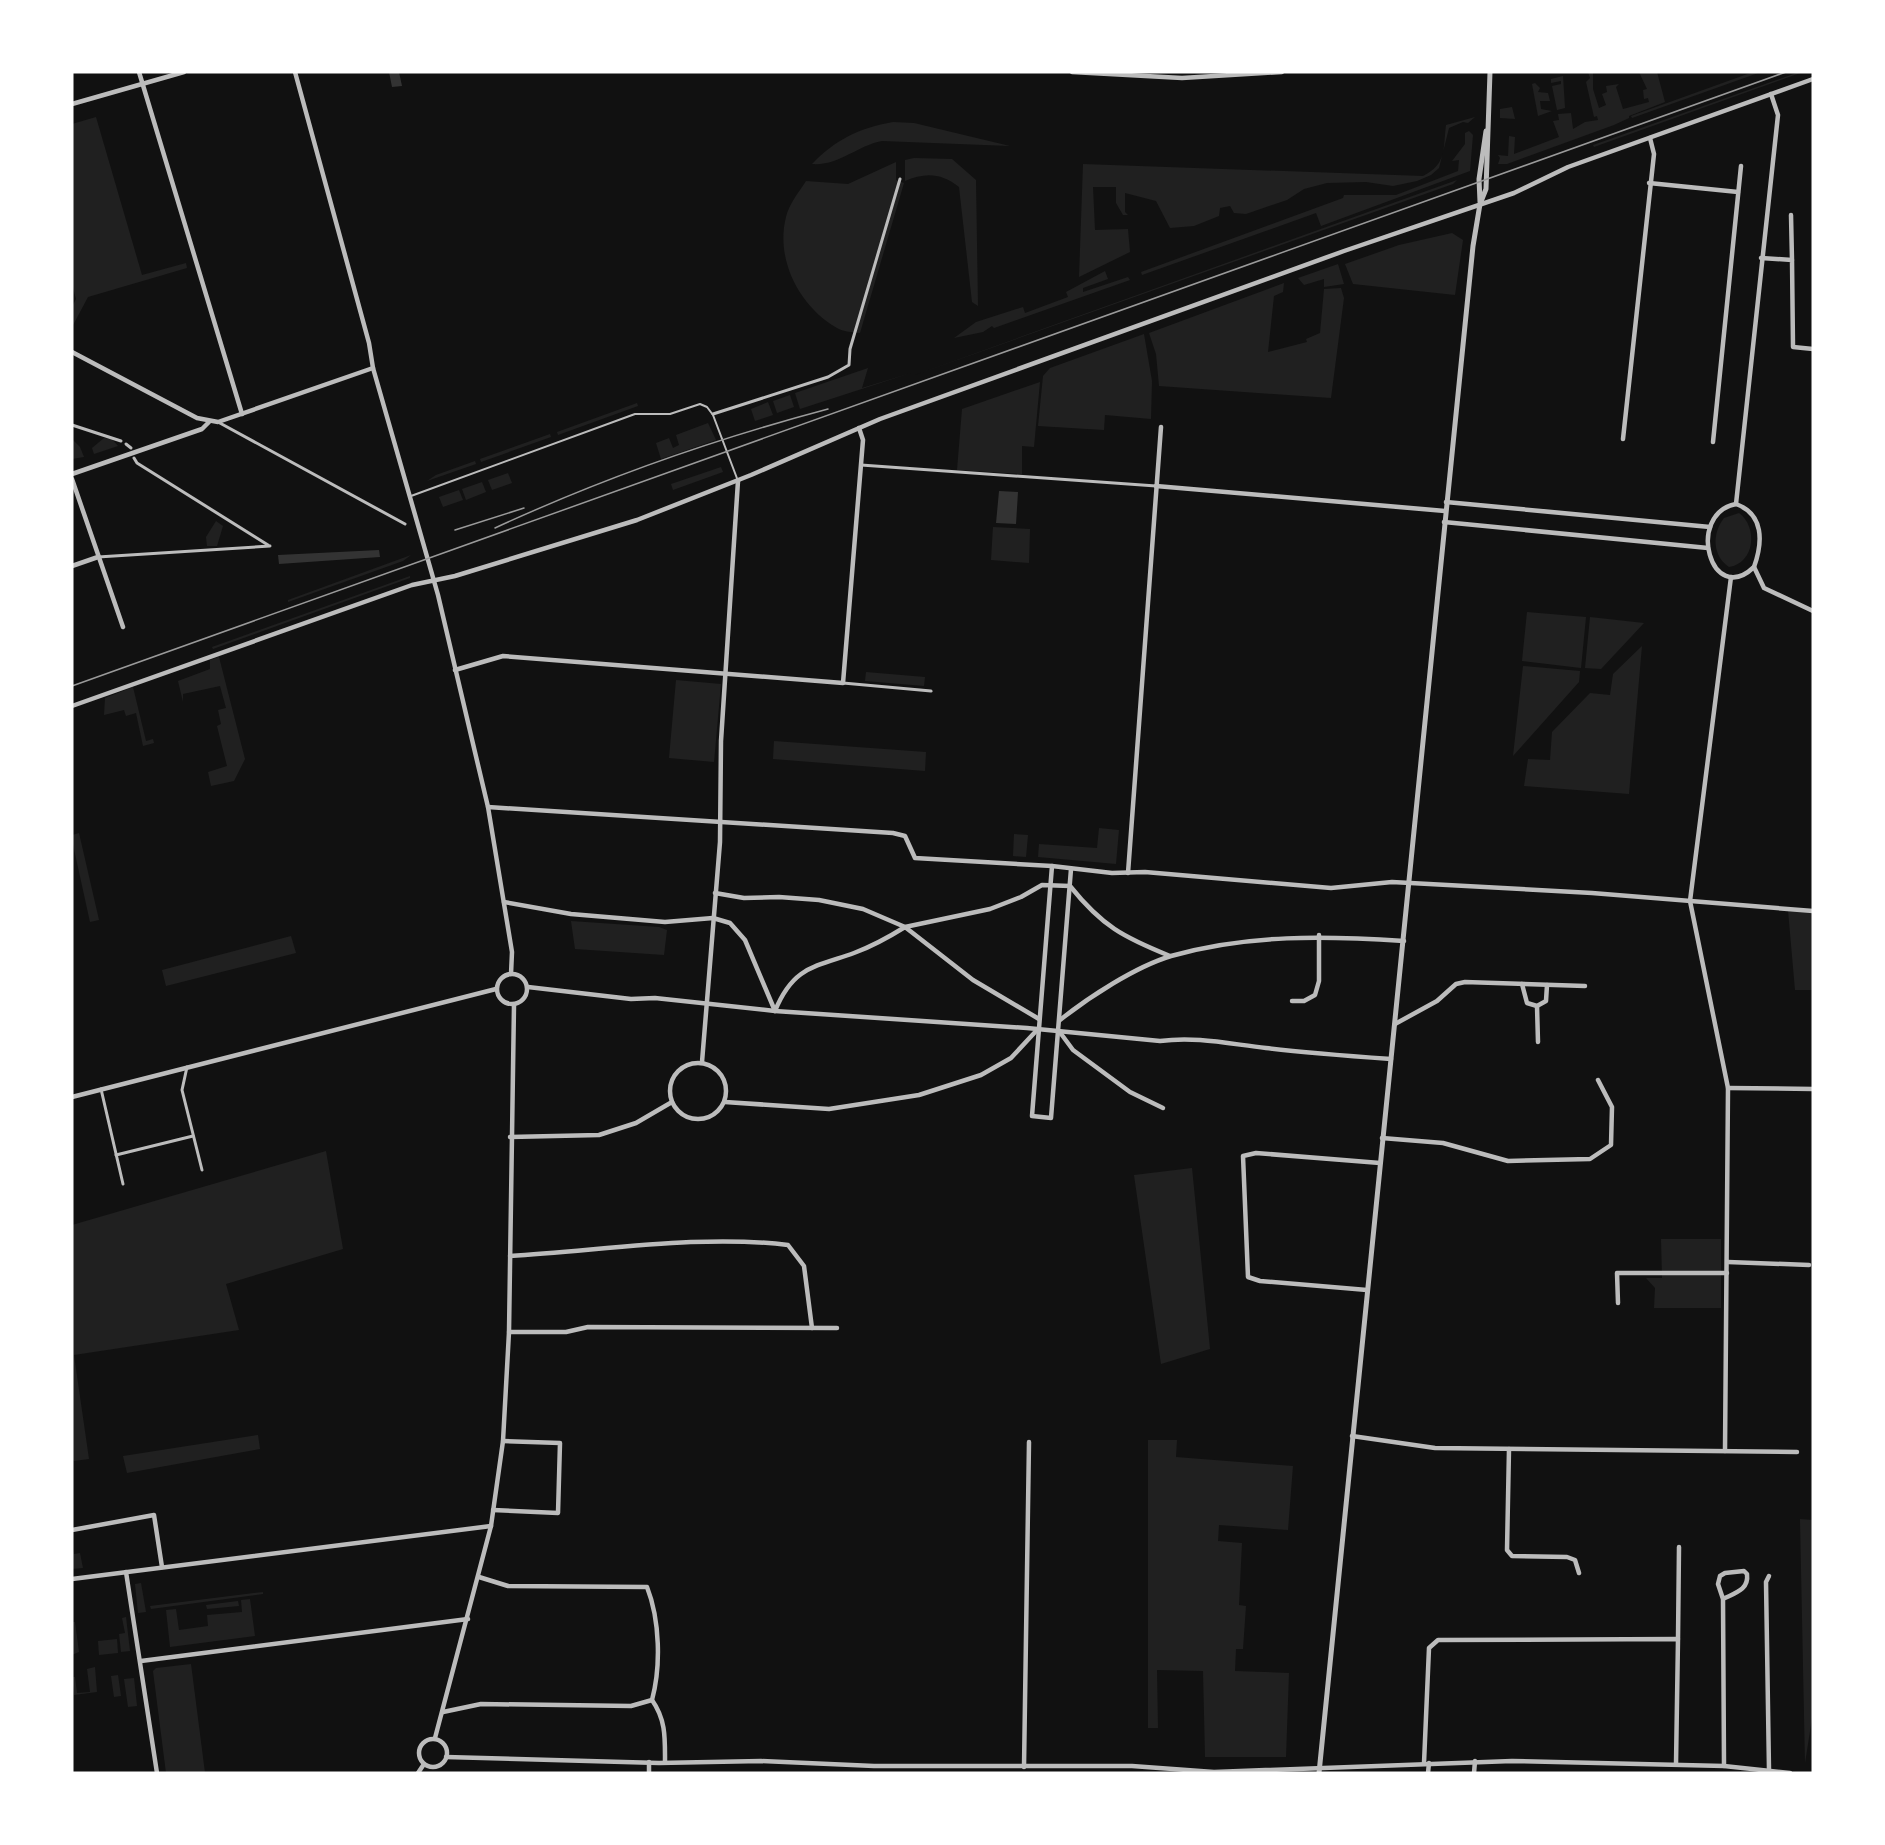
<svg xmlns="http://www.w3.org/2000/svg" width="1885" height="1845" viewBox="0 0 1885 1845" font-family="'Golos Text',sans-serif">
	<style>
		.green { fill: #202020 }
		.water { fill: #333 }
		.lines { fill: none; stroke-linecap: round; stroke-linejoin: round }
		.service { stroke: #bcbcbc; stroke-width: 2 }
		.pedestrian { stroke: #bcbcbc; stroke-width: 3 }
		.minor { stroke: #bcbcbc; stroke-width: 4.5 }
		.tertiary { stroke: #bcbcbc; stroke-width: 5 }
		.tram { stroke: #9a9a9a; stroke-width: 1.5 }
	</style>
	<rect width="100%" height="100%" fill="#111"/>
	<!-- green -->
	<g class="green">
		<polygon points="1588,72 1593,72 1593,89 1599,108 1606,105 1602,94 1607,92 1606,86 1619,84 1616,87 1623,109 1649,102 1648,98 1644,99 1643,90 1647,89 1639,72 1657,72 1665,102 1629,116 1629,118 1614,125 1507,164 1498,164 1500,158 1498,155 1508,156 1509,136 1515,137 1514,154 1559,137 1553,121 1559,120 1558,114 1571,113 1573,129 1585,122 1598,120 1597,116 1594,117 1586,82 1590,78"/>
		<polygon points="1753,72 1761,72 1632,118 1631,116"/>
		<polygon points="1799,72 1803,72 1594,147 1593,145"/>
		<polygon points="1563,76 1565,108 1557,110 1552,86 1561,84 1561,81 1551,83 1551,79"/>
		<polygon points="1535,83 1540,88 1538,92 1548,93 1550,101 1540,101 1541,109 1552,111 1538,116 1532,84"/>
		<polygon points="1512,107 1515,119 1500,118 1500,109"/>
		<polygon points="96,117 142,275 186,263 187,268 88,297 72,327 72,307 76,299 72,284 72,124"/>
		<path d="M1475 117 1468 123 1463 122 1449 128 1439 168 1431 175 1417 181 1393 186 1366 182 1327 183 1304 189 1287 200 1246 214 1234 213 1230 206 1220 208 1219 216 1194 226 1170 228 1156 201 1125 193V212L1128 215H1123L1116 203V187H1093L1095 230 1128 229 1130 252 1079 277 1083 164 1423 176C1447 164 1443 149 1446 125Z"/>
		<path d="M893 122 914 123 1010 146 882 141C856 146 839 166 812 164 835 140 859 128 893 122Z"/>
		<polygon points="1469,131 1473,135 1470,171 1321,226 1316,213 1142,275 1141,272 1343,198 1344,195 1396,195 1458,171 1459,160 1452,161 1465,144 1465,133"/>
		<path d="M914 158 952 159 976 180 978 306 972 302 959 187C942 173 925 172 905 181V160Z"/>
		<path d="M896 162V180L904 183 860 333C853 332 843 332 837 328 800 307 775 260 786 217 789 204 799 192 806 181L848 184Z"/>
		<polygon points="1457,180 1453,184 912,376"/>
		<polygon points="1452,233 1463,240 1455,295 1353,284 1345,264 1399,245"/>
		<polygon points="1338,264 1344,284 1324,287 1324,279 1304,285 1298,278"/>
		<polygon points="1105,271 1108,279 1083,288 1083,292 1128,277 1130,280 994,328 992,326 983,332 954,338 976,322 1023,307 1025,313 1068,297 1066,292"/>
		<polygon points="1284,283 1283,292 1274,296 1268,352 1307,342 1306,339 1320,333 1324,289 1341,288 1344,298 1331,398 1159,386 1156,354 1149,333"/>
		<polygon points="1144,334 1152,381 1151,419 1105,415 1104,430 1038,426 1043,376 1050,368"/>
		<polygon points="868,368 862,388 911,373 800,409 795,393"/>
		<polygon points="1040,382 1034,447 1022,446 1022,474 957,470 962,409"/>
		<polygon points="790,395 794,407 777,413 773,401"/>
		<polygon points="768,402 773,415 755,421 751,409"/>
		<polygon points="637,403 638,406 558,435 557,432"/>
		<polygon points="708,423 716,440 661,459 656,443 669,438 673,448 679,445 676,435"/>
		<polygon points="550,434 551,437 481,462 480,459"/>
		<polygon points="104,438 112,439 118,446 94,454 92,448"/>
		<polygon points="72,439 80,447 84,457 72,459"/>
		<polygon points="475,461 476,464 427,481 436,475"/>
		<polygon points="721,467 723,472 673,490 671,484"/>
		<polygon points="508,473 512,483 492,490 488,480"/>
		<polygon points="482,482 486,492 466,500 462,489"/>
		<polygon points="459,490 463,500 443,507 439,497"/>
		<path d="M1739 513C1758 527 1755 563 1729 567 1712 556 1712 533 1724 518Z"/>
		<polygon points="216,521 223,526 217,546 207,546 206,537"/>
		<polygon points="993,527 1030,529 1029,563 991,560"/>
		<polygon points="411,555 403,561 288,602 288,600"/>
		<polygon points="410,576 410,578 213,649 212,647"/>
		<polygon points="1527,612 1586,617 1581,668 1522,661"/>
		<polygon points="1590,617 1644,623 1601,669 1585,668"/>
		<polygon points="1642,646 1629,794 1524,786 1528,759 1550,760 1552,732 1590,693 1610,695 1613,674"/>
		<polygon points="219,657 245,759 234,781 211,786 208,772 227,766 217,726 221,724 218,710 226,708 220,686 183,694 183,702 178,681 210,669 210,660"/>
		<polygon points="1523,666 1580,671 1579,682 1513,756"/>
		<polygon points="866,672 925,677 924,686 865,681"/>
		<polygon points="676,680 721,684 714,762 669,758"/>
		<polygon points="133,687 146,741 153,739 154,743 143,746 136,713 126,716 124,710 104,715 105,698"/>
		<polygon points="774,741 926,752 925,771 773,759"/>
		<polygon points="1099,828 1119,830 1116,864 1038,857 1039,844 1097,848"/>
		<polygon points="79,833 99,920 90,922 72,840 72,835"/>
		<polygon points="1014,834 1028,835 1026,857 1013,856"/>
		<polygon points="1788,910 1813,912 1813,990 1795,990"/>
		<polygon points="571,921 659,927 667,930 664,955 575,949"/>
		<polygon points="291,936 296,953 166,986 162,970"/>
		<polygon points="326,1151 343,1249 226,1284 239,1330 74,1355 89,1459 74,1461 72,1459 72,1225"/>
		<polygon points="1192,1168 1210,1349 1161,1364 1134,1175"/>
		<polygon points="1661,1239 1721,1239 1721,1308 1654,1308 1655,1288 1646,1278 1662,1278"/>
		<polygon points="258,1435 260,1449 127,1473 123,1456"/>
		<polygon points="1148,1440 1177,1440 1176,1457 1293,1466 1288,1530 1219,1525 1218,1541 1242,1543 1239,1605 1246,1606 1243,1649 1236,1649 1235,1671 1289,1673 1286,1757 1205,1757 1203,1671 1157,1670 1158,1728 1148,1728"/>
		<polygon points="1800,1519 1813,1520 1813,1712 1805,1763"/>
		<polygon points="72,1545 74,1554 80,1553 83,1568 72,1569"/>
		<polygon points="141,1583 146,1612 138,1613 135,1584"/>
		<polygon points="263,1592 263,1594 151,1609 150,1606"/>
		<polygon points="250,1599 255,1636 170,1647 166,1610 176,1609 179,1630 208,1626 207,1615 242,1612 241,1600"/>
		<polygon points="238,1601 239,1606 207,1609 206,1605"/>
		<polygon points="126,1617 130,1651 121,1652 119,1634 125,1633 122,1618"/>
		<polygon points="72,1622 75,1622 79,1652 72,1655"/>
		<polygon points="117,1639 118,1653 99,1655 98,1641"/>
		<polygon points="191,1664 205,1773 166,1773 153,1671 156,1668"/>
		<polygon points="95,1667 97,1692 74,1695 72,1677 75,1677 77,1693 90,1692 87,1669"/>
		<polygon points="118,1675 121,1696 114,1697 111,1676"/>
		<polygon points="134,1678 137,1706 128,1707 124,1679"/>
	</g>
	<!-- water -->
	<g class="water">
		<polygon points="389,72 399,72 402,86 392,87"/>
		<polygon points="999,491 1018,492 1016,524 996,523"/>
		<polygon points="379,550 380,557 279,564 278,555"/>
	</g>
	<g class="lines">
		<!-- service -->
		<polyline class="service" points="411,496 635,414 670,414 700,404 707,407 713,415 738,481"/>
		<!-- pedestrian -->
		<g class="pedestrian">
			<polyline points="713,414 828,377 849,365 850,349 900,179"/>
			<polyline points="218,422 405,524"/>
			<polyline points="72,425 121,441"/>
			<polyline points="126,444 131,448"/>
			<polyline points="134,458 137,463 268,545"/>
			<polyline points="861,465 1156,486"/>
			<polyline points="98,557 270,546"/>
			<polyline points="843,683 931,691"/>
			<polyline points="187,1067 182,1090 202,1170"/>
			<polyline points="101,1089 123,1184"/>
			<polyline points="116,1155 193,1136"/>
		</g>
		<!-- minor -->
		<g class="minor">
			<polyline points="139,72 242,414"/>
			<polyline points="295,72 369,343 373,368 438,595 474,748 488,807 512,952 511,974"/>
			<polyline points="1072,72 1182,78 1282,72"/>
			<polyline points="72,104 184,72"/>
			<polyline points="1649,183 1738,192"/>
			<polyline points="1791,215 1792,260"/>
			<polyline points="1761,258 1792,260 1793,347 1813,349"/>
			<polyline points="72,352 197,418 218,422 373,368"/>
			<polyline points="1623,439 1654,154 1650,138"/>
			<polyline points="1713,442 1741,166"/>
			<polyline points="72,474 202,429 209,422"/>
			<polyline points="72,479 123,627"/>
			<polyline points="1156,486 1445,511"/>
			<polyline points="1446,502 1710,527"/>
			<polyline points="1736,504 1778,115 1771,94"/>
			<path d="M1736 504C1764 514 1763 542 1754 567 1711 608 1685 514 1736 504Z"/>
			<polyline points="1444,522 1708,548"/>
			<polyline points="72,566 98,557"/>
			<polyline points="1754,567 1764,588 1813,611"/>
			<polyline points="455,670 503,656 843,683 863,440 859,428"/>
			<polyline points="72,706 412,585 455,576 637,520 751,475 880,419 1344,251 1514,193 1568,167 1813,79"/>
			<polyline points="488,807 893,833 905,836 915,858 1052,866 1112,873 1145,872 1331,888 1392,882 1592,893 1813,911"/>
			<polyline points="1052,866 1032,1116 1051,1118 1071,869"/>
			<polyline points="1128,873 1161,427"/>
			<path d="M715 893 744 898 779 897 819 900 863 909 905 927 990 909 1021 897 1042 885 1070 886C1102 926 1123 937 1170 956"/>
			<polyline points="504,902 571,914 665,922 713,918 730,923 745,940 775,1011"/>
			<circle cx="512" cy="989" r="15"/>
			<polyline points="1522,984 1527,1003 1537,1006 1546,1001 1547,985"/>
			<path d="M528 987 631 999 655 998 775 1011 1027 1028 1160 1041C1196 1036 1230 1044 1266 1048 1307 1053 1349 1056 1391 1059"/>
			<polyline points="1292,1001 1304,1001 1315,995 1319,981 1319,935"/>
			<polyline points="1537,1006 1538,1042"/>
			<path d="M775 1011C793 967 814 967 854 953 873 946 889 937 905 927L973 980 1039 1019"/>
			<path d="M1060 1020C1089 997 1135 967 1171 956 1247 934 1326 936 1404 941"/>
			<polyline points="1395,1024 1437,1001 1456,984 1465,982 1585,986"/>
			<polyline points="1059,1031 1073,1050 1130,1092 1163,1108"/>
			<polyline points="702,1062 720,842 721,741 738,481"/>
			<circle cx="698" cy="1091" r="28"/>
			<polyline points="1728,1088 1813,1089"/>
			<polyline points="72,1097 496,989"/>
			<polyline points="725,1102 829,1109 919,1095 981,1075 1011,1058 1037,1030"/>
			<polyline points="510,1137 599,1135 636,1123 672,1102"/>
			<polyline points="1382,1138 1443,1143 1508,1161 1590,1159 1611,1145 1612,1107 1598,1080"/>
			<path d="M510 1256C600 1251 699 1234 788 1245L804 1266 812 1328"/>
			<polyline points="1728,1262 1809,1265"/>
			<polyline points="1367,1290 1260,1281 1248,1277 1243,1156 1256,1153 1380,1163"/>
			<polyline points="1618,1303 1617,1273 1727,1273"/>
			<polyline points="509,1332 566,1332 588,1327 837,1328"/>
			<polyline points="1352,1436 1435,1448 1797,1452"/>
			<polyline points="1509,1449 1507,1550 1512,1556 1567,1557 1575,1560 1579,1573"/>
			<polyline points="1725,1451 1728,1088 1690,901 1731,577"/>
			<polyline points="493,1510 558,1513 560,1443 503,1441"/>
			<polyline points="72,1530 154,1515 162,1567"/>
			<polyline points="126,1572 157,1773"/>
			<path d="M479 1577 508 1586 647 1587C660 1620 661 1667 652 1700 666 1720 665 1738 665 1762"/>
			<polyline points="72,1579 491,1526"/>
			<path d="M1723 1599C1735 1593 1749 1590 1747 1574L1744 1571 1725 1573 1720 1576 1718 1584 1723 1599 1724 1766"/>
			<polyline points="1678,1639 1679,1547"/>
			<polyline points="141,1661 468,1619"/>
			<polyline points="443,1712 481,1704 631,1706 652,1700"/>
			<polyline points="435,1738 491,1526 503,1441 509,1332 514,1005"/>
			<circle cx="433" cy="1753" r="14"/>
			<polyline points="446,1757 659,1763 761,1761 874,1766 1132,1766 1214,1772 1512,1761 1724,1766 1790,1773"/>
			<polyline points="1424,1763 1429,1648 1438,1640 1678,1639 1676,1764"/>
			<polyline points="1024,1767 1029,1442"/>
			<polyline points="1769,1770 1766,1582 1769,1576"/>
			<polyline points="418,1773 424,1764"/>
			<polyline points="649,1773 649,1762"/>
			<polyline points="1428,1773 1429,1763"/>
			<polyline points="1474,1773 1475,1761"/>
		</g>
		<!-- tertiary -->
		<g class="tertiary">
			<polyline points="1480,202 1479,179 1486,131"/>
			<polyline points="1319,1773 1473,246 1480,204 1486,189 1490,72"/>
		</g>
		<!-- tram -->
		<g class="tram">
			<path d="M495 528C601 479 715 439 828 409"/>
			<polyline points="455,530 524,508"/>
			<polyline points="72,686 1786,72"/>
		</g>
	</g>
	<!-- border -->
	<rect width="1885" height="1845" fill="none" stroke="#ffffff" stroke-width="147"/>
</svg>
